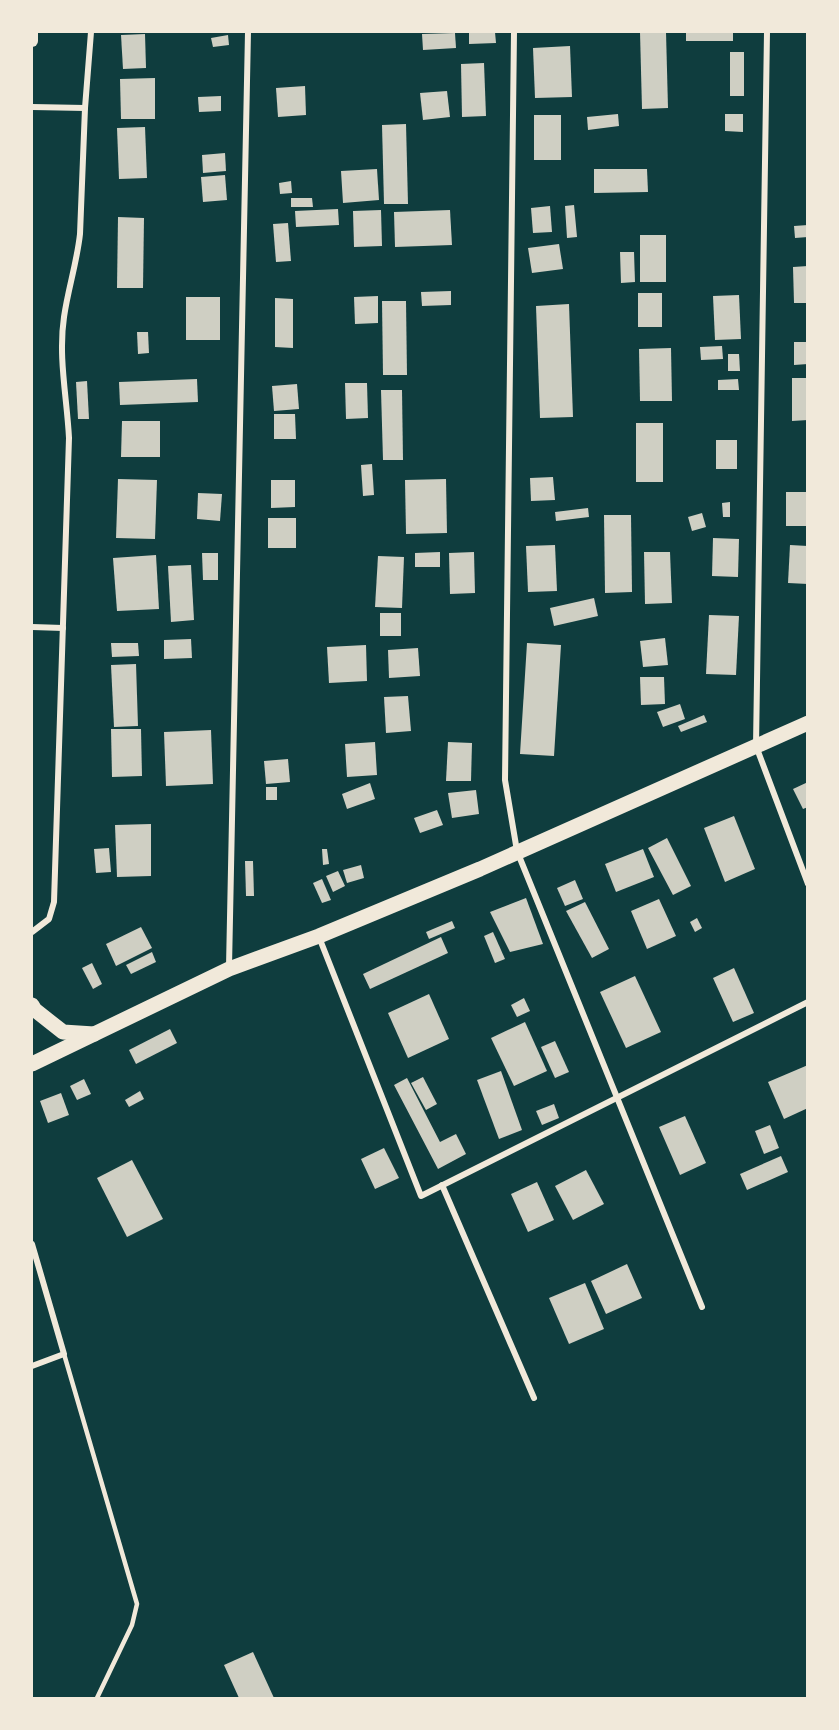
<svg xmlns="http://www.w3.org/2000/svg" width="839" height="1730" viewBox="0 0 839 1730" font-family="'Crimson Pro',serif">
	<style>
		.building { fill: #cfcfc3 }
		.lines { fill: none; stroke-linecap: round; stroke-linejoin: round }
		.service { stroke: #f1e9da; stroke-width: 4.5 }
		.minor { stroke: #f1e9da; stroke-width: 6 }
		.secondary { stroke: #f1e9da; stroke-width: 12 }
		.primary { stroke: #f1e9da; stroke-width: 15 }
	</style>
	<rect width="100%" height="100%" fill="#0f3d3e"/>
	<!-- building -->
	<g class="building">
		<polygon points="495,32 496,43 469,44 469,33"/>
		<polygon points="640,32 666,32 668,108 642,109"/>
		<rect x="686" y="32" width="47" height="9"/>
		<polygon points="455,33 456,48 423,50 422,34"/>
		<polygon points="145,34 146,68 123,69 121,35"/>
		<polygon points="228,35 229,45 213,47 211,38"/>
		<polygon points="570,46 572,97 535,98 533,48"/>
		<rect x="730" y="52" width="14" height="44"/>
		<polygon points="484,63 486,116 462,117 461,64"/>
		<polygon points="155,78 155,119 121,119 120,79"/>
		<polygon points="305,86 306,115 278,117 276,88"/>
		<polygon points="447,91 450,117 423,120 420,93"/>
		<polygon points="221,96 221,111 199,112 198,97"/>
		<polygon points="618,114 619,126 588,130 587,117"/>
		<polygon points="725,114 743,114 743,132 725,131"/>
		<rect x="534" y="115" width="27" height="45"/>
		<polygon points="406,124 408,204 384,204 382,125"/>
		<polygon points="145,127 147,178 119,179 117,128"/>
		<polygon points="225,153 226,171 203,173 202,155"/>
		<polygon points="377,169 379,200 343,203 341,171"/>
		<polygon points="594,169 647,169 648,192 594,193"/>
		<polygon points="225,175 227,200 203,202 201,177"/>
		<polygon points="291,181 292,193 280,194 279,183"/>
		<polygon points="291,198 312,198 313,207 291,207"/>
		<polygon points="574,205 577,237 567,238 565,206"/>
		<polygon points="550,206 552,232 533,233 531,208"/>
		<polygon points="338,209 339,225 296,227 295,211"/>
		<polygon points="381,210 382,246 354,247 353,211"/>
		<polygon points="450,210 452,245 395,247 394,212"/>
		<polygon points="118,217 144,218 143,288 117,288"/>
		<polygon points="288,223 291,261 276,262 273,224"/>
		<polygon points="808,225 808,237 795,238 794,226"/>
		<rect x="640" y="235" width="26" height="47"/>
		<polygon points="559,244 563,269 532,273 528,248"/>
		<polygon points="620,252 634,252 635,282 621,283"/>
		<polygon points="808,266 808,303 794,303 793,267"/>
		<polygon points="451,291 451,305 422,306 421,292"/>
		<rect x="638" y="293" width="24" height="34"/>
		<polygon points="739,295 741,339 715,340 713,296"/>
		<polygon points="378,296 378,323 355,324 354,297"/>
		<rect x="186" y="297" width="34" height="43"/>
		<polygon points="275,298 293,299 293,348 275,347"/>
		<polygon points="382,301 406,301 407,375 383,375"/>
		<polygon points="569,304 573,417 540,418 536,306"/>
		<polygon points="137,332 148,332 149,353 138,354"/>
		<polygon points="794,342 808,342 808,364 794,365"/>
		<polygon points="722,346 723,359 701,360 700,347"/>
		<polygon points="671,348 672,401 640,401 639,349"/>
		<polygon points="728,354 739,354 740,371 728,371"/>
		<polygon points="792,378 808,378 808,420 792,421"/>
		<polygon points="197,379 198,402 120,405 119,382"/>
		<polygon points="738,379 739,390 718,390 718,380"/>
		<polygon points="87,381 89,419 78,419 76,382"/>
		<polygon points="345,383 367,383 368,418 346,419"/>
		<polygon points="297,384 299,409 274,411 272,386"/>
		<polygon points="381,390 402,390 403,460 383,460"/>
		<polygon points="274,414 295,414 296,439 274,439"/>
		<polygon points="122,421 160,421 160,457 121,457"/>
		<rect x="636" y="423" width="27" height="59"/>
		<rect x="716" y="440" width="21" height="29"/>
		<polygon points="372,464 374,495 363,496 361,465"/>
		<polygon points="553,477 555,500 531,501 530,478"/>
		<polygon points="118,479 157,480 155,539 116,538"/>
		<polygon points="446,479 447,533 406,534 405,480"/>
		<polygon points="271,480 295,480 295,507 271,508"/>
		<rect x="786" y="492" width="22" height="34"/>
		<polygon points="198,493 222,494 220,521 197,519"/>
		<polygon points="730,502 730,517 723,517 722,503"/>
		<polygon points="588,508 589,517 556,521 555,512"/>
		<polygon points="702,513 706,527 692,531 688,517"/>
		<polygon points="604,515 631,515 632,592 605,593"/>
		<rect x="268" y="518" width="28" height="30"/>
		<polygon points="713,538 739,539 738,577 712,576"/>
		<polygon points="555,545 557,591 528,592 526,546"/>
		<polygon points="790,545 808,546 808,584 788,583"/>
		<polygon points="440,552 440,567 415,567 415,553"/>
		<polygon points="474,552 475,593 450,594 449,553"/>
		<polygon points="644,552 670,552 672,603 645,604"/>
		<polygon points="202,553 218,553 218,580 203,580"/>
		<polygon points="156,555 159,609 117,611 113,558"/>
		<polygon points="378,556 404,557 402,608 375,607"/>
		<polygon points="191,565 194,620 171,622 168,566"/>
		<polygon points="594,598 598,616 554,626 550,608"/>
		<rect x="380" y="613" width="21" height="23"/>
		<polygon points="709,615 739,616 736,675 706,674"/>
		<polygon points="665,638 668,665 643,667 640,641"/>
		<polygon points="191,639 192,658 164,659 164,640"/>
		<polygon points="111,643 138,643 139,656 112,657"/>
		<polygon points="527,643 561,645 554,756 520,754"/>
		<polygon points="366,645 367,681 329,683 327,647"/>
		<polygon points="418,648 420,676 389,678 388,650"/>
		<polygon points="136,664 138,726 114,727 111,665"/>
		<polygon points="640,677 664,677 665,704 641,705"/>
		<polygon points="408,696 411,731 386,733 384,697"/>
		<polygon points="680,704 685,719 663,727 657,712"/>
		<polygon points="704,715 707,722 681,732 678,726"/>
		<polygon points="111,729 141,729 142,776 112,777"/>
		<polygon points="211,730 213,784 166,786 164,732"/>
		<polygon points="375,742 377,775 347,777 345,744"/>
		<polygon points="448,742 472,743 471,781 446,781"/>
		<polygon points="288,759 290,782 266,784 264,761"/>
		<polygon points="808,782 808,807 803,809 793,789"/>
		<polygon points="370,783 375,799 347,809 342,794"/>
		<rect x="266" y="787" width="11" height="13"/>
		<polygon points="476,790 479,814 452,818 448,793"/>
		<polygon points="437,810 443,825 420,833 414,818"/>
		<polygon points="734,816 755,869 725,882 704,828"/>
		<polygon points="151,824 151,876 117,877 115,825"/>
		<polygon points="667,838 691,886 673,895 648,848"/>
		<polygon points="109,848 111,872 96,873 94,849"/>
		<polygon points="322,849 327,849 329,864 323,865"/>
		<polygon points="643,849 654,877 616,892 605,864"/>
		<polygon points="245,861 253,861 254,896 246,896"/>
		<polygon points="361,865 364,878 347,883 343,870"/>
		<polygon points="338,871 345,886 333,892 326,876"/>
		<polygon points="322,879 331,900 322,903 313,883"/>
		<polygon points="575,880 583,899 565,906 557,888"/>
		<polygon points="526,898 543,944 510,952 490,912"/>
		<polygon points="659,899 676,936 647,949 631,911"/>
		<polygon points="585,902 609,949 592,958 566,911"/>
		<polygon points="697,918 702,928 695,932 690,922"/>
		<polygon points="452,921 455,928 429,939 426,932"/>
		<polygon points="141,927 152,948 116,966 106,944"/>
		<polygon points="493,932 505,959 495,963 484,936"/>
		<polygon points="441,937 448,953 370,989 363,974"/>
		<polygon points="152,952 156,962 131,974 126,965"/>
		<polygon points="92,963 102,984 93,989 82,968"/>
		<polygon points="734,968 754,1013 733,1022 713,978"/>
		<polygon points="635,976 661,1032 626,1048 600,992"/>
		<polygon points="429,994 449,1039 408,1058 388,1013"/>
		<polygon points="524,998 530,1011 517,1017 511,1005"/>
		<polygon points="525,1022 547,1071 514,1086 491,1038"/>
		<polygon points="170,1029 177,1043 136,1064 129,1050"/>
		<polygon points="555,1041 569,1072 555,1078 541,1047"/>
		<polygon points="808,1065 808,1108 784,1119 768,1082"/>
		<polygon points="501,1071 522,1130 499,1139 477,1080"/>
		<polygon points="423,1077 437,1104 426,1110 411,1083"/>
		<polygon points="407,1078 440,1142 456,1134 466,1154 438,1169 394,1085"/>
		<polygon points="84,1079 91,1094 77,1100 70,1086"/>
		<polygon points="140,1091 144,1099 129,1107 125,1100"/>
		<polygon points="61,1093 69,1115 48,1123 40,1101"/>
		<polygon points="554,1104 559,1118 542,1125 536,1111"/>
		<polygon points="685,1116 706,1163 680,1175 659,1127"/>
		<polygon points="770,1125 779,1148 764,1154 755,1131"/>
		<polygon points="384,1148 399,1178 375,1189 361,1159"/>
		<polygon points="781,1156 788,1172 747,1190 740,1174"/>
		<polygon points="132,1160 163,1219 127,1237 97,1178"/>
		<polygon points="586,1170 604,1204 573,1220 555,1186"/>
		<polygon points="537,1182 554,1220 528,1232 511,1194"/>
		<polygon points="627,1264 642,1298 606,1314 591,1281"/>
		<polygon points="585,1283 604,1329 569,1344 549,1298"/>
		<polygon points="253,1652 274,1698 239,1698 224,1665"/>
	</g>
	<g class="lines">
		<!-- service -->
		<polyline class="service" points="64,1354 137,1604 132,1625 97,1698"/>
		<!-- minor -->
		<g class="minor">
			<polyline points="514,32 505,780 517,851 702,1307"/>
			<polyline points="767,32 756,746 808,884"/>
			<polyline points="32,107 85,108"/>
			<polyline points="32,627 63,628"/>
			<path d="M32 932 49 919 54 902 69 438C67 398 58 357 64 317 68 289 77 262 80 234L85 108 91 32"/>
			<polyline points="319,937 421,1196 808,1002"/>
			<polyline points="229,967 248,32"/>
			<polyline points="442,1185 534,1398"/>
			<polyline points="32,1244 64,1354 32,1366"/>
		</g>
		<!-- secondary -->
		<polyline class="secondary" points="32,41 32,32"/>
		<!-- primary -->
		<g class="primary">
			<polyline points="32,1005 35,1010 63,1032 94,1034"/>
			<polyline points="32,1064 229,969 319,936 480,869 808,723"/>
		</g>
	</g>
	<!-- border -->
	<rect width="839" height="1730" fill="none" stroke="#f1e9da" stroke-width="66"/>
</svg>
